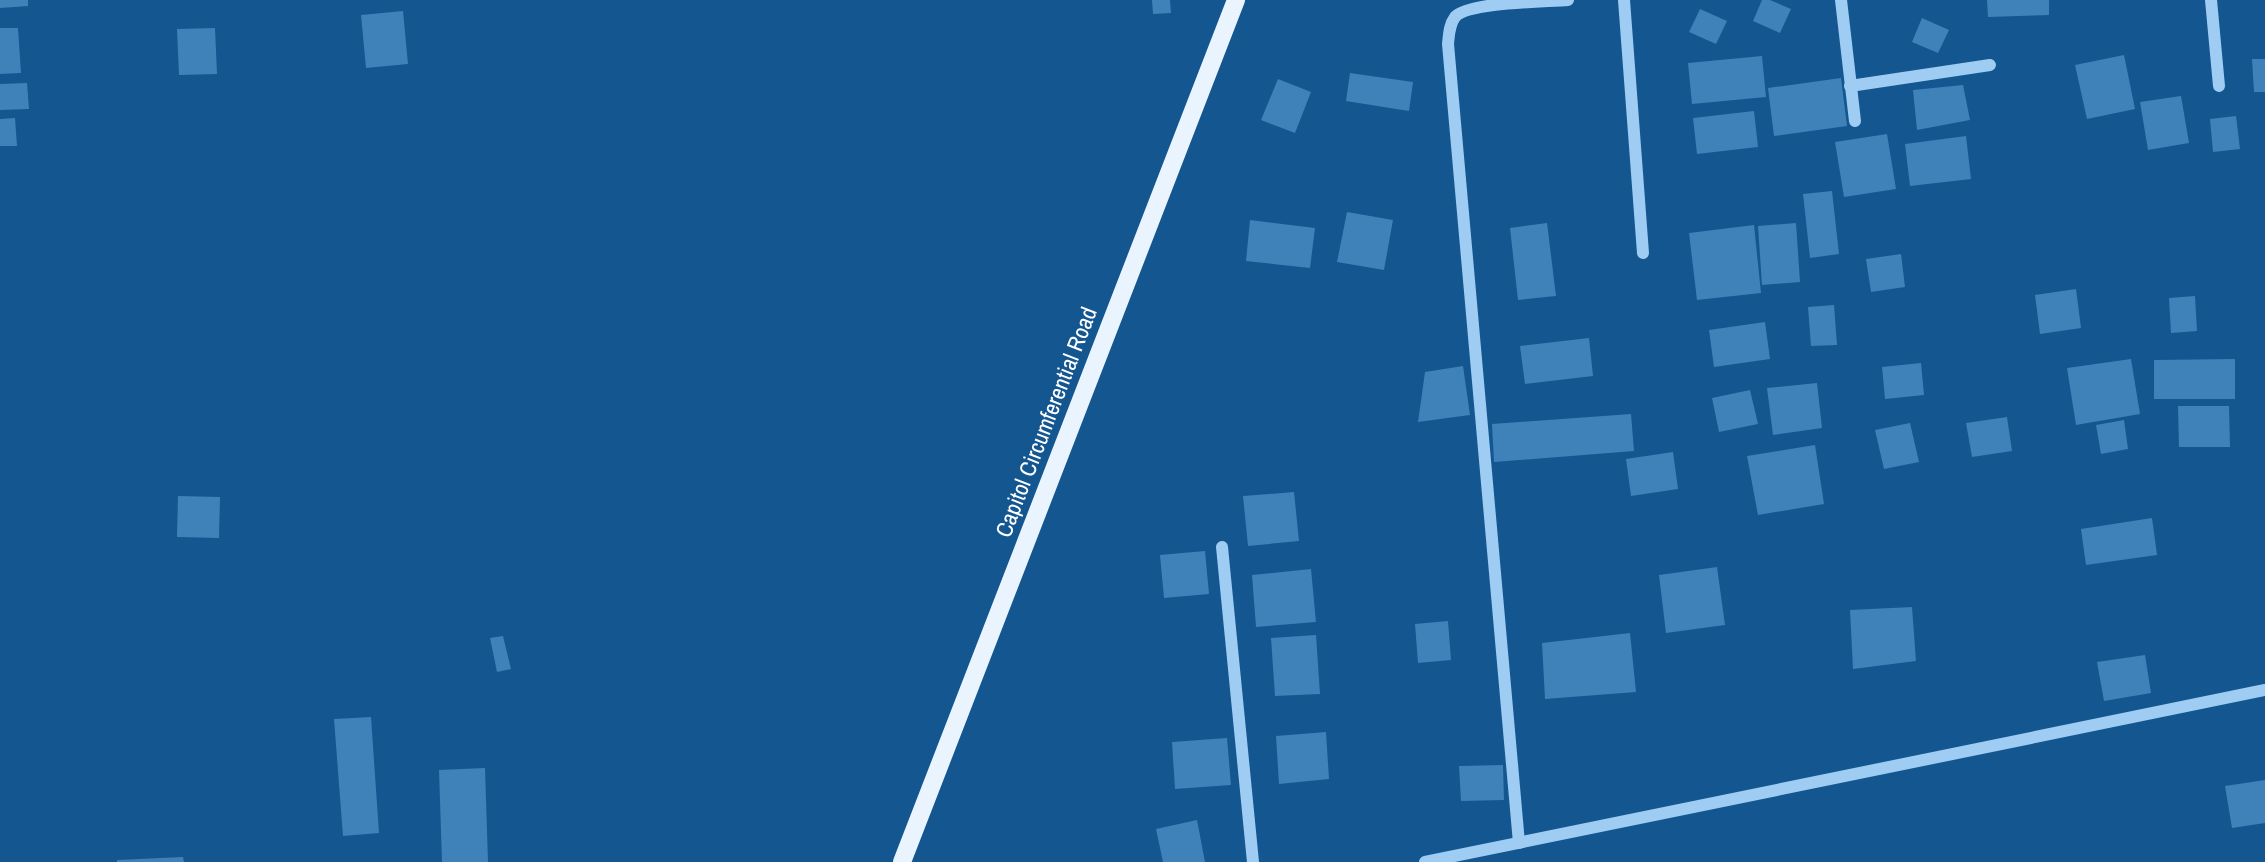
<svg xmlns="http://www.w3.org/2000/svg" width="2265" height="862" viewBox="0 0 2265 862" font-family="'Archivo Narrow',sans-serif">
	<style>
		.building { fill: #3f82ba }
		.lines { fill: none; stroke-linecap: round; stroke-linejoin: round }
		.minor { stroke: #9eccf2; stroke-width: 12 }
		.major { stroke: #e9f4ff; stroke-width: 18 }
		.labels { text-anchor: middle; stroke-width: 6; stroke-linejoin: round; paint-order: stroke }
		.street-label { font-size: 23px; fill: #fff; stroke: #135690 }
	</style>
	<rect width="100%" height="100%" fill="#135690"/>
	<!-- building -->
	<g class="building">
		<polygon points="0,0 28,0 28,6 0,8"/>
		<polygon points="1152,0 1170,0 1171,13 1153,14"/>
		<polygon points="1762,0 1770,0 1791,9 1780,33 1753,21"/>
		<polygon points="1987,0 2049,0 2049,15 1988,17"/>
		<polygon points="1700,9 1727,21 1716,44 1689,32"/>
		<polygon points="403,11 408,64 366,68 361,15"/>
		<polygon points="1922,18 1949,30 1938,53 1912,42"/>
		<polygon points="0,28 18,28 21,73 0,74"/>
		<polygon points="215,28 217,74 179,75 177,29"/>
		<polygon points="2124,55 2135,109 2087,119 2075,65"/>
		<polygon points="1762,56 1766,97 1692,104 1688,63"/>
		<polygon points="2252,59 2265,59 2265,92 2254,92"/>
		<polygon points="1350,73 1413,82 1409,111 1346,101"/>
		<polygon points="1841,78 1847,126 1774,136 1768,88"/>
		<polygon points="1278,79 1311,92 1295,133 1261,120"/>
		<polygon points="27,83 29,109 0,110 0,84"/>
		<polygon points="1963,85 1970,120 1917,130 1913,90"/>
		<polygon points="2181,96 2189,143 2148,150 2140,102"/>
		<polygon points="1754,111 1758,147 1697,154 1693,118"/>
		<polygon points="2236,116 2240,149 2213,152 2210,119"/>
		<polygon points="15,118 17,146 0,146 0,119"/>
		<polygon points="1887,134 1896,189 1844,197 1835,142"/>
		<polygon points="1966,136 1971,179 1910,186 1905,144"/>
		<polygon points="1832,191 1839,254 1810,258 1803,194"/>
		<polygon points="1347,212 1393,220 1384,270 1337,262"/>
		<polygon points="1250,220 1315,228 1310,268 1246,261"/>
		<polygon points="1547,223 1556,296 1518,300 1510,228"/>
		<polygon points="1796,223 1800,282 1762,285 1758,226"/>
		<polygon points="1754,225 1761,293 1697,300 1689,233"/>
		<polygon points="1901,254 1905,287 1871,292 1866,259"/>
		<polygon points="2076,289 2081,328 2040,334 2035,295"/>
		<polygon points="2195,296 2197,331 2171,333 2169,298"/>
		<polygon points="1834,305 1837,345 1811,346 1808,307"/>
		<polygon points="1765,322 1770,359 1714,367 1709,330"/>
		<polygon points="1589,338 1593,376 1525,384 1520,346"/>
		<polygon points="2131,359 2140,414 2076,425 2067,368"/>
		<polygon points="2235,359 2235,399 2154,399 2154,360"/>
		<polygon points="1921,363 1924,395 1885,399 1882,367"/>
		<polygon points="1463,366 1470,415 1418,422 1425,372"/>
		<polygon points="1817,383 1822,428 1773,435 1767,388"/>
		<polygon points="1750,390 1758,424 1719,432 1712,398"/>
		<polygon points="2178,406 2229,406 2230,447 2179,447"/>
		<polygon points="1631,414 1634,451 1494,462 1492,424"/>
		<polygon points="2007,417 2012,451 1972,457 1966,423"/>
		<polygon points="2124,420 2128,449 2101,454 2096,425"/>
		<polygon points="1910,423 1919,462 1884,469 1875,430"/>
		<polygon points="1815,445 1824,504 1758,515 1747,456"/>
		<polygon points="1673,452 1678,489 1631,496 1626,459"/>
		<polygon points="1294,492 1299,541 1248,546 1243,496"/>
		<polygon points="178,496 220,497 219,538 177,537"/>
		<polygon points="2152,518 2157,555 2086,565 2081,529"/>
		<polygon points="1205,551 1209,594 1164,598 1160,555"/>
		<polygon points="1717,567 1725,625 1666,633 1659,575"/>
		<polygon points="1311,569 1316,622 1256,627 1252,575"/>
		<polygon points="1912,607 1916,661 1853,669 1850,610"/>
		<polygon points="1448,621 1451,660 1418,663 1415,624"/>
		<polygon points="1630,633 1636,692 1545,699 1542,643"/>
		<polygon points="1316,635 1320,694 1275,696 1271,638"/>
		<polygon points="503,636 511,669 497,672 490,638"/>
		<polygon points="2145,655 2151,693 2104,701 2097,662"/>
		<polygon points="371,717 379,833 343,836 334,719"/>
		<polygon points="1326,732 1329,779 1279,784 1276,736"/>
		<polygon points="1227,738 1231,785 1175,789 1172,742"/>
		<polygon points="1503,765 1504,800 1461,801 1459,766"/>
		<polygon points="485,768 488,862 442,862 439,770"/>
		<polygon points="2265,780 2265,823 2232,828 2225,786"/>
		<polygon points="1197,820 1205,862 1163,862 1156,829"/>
		<polygon points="183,857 184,862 117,862 117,860"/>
	</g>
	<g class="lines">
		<!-- minor -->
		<g class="minor">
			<polyline points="1624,0 1643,253"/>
			<polyline points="1841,0 1855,121"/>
			<polyline points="2211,0 2219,86"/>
			<polyline points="1850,86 1990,65"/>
			<polyline points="1222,547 1253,862"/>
			<path d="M1519 843 1448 44C1449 35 1449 25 1455 17 1468 2 1545 2 1568 0"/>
			<polyline points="1425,862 2265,690"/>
		</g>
		<!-- major -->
		<polyline class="major" points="902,862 1236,0"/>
	</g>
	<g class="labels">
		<!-- street labels -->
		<g class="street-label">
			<text transform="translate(1046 422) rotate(-69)" y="8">Capitol Circumferential Road</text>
		</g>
	</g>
</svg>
